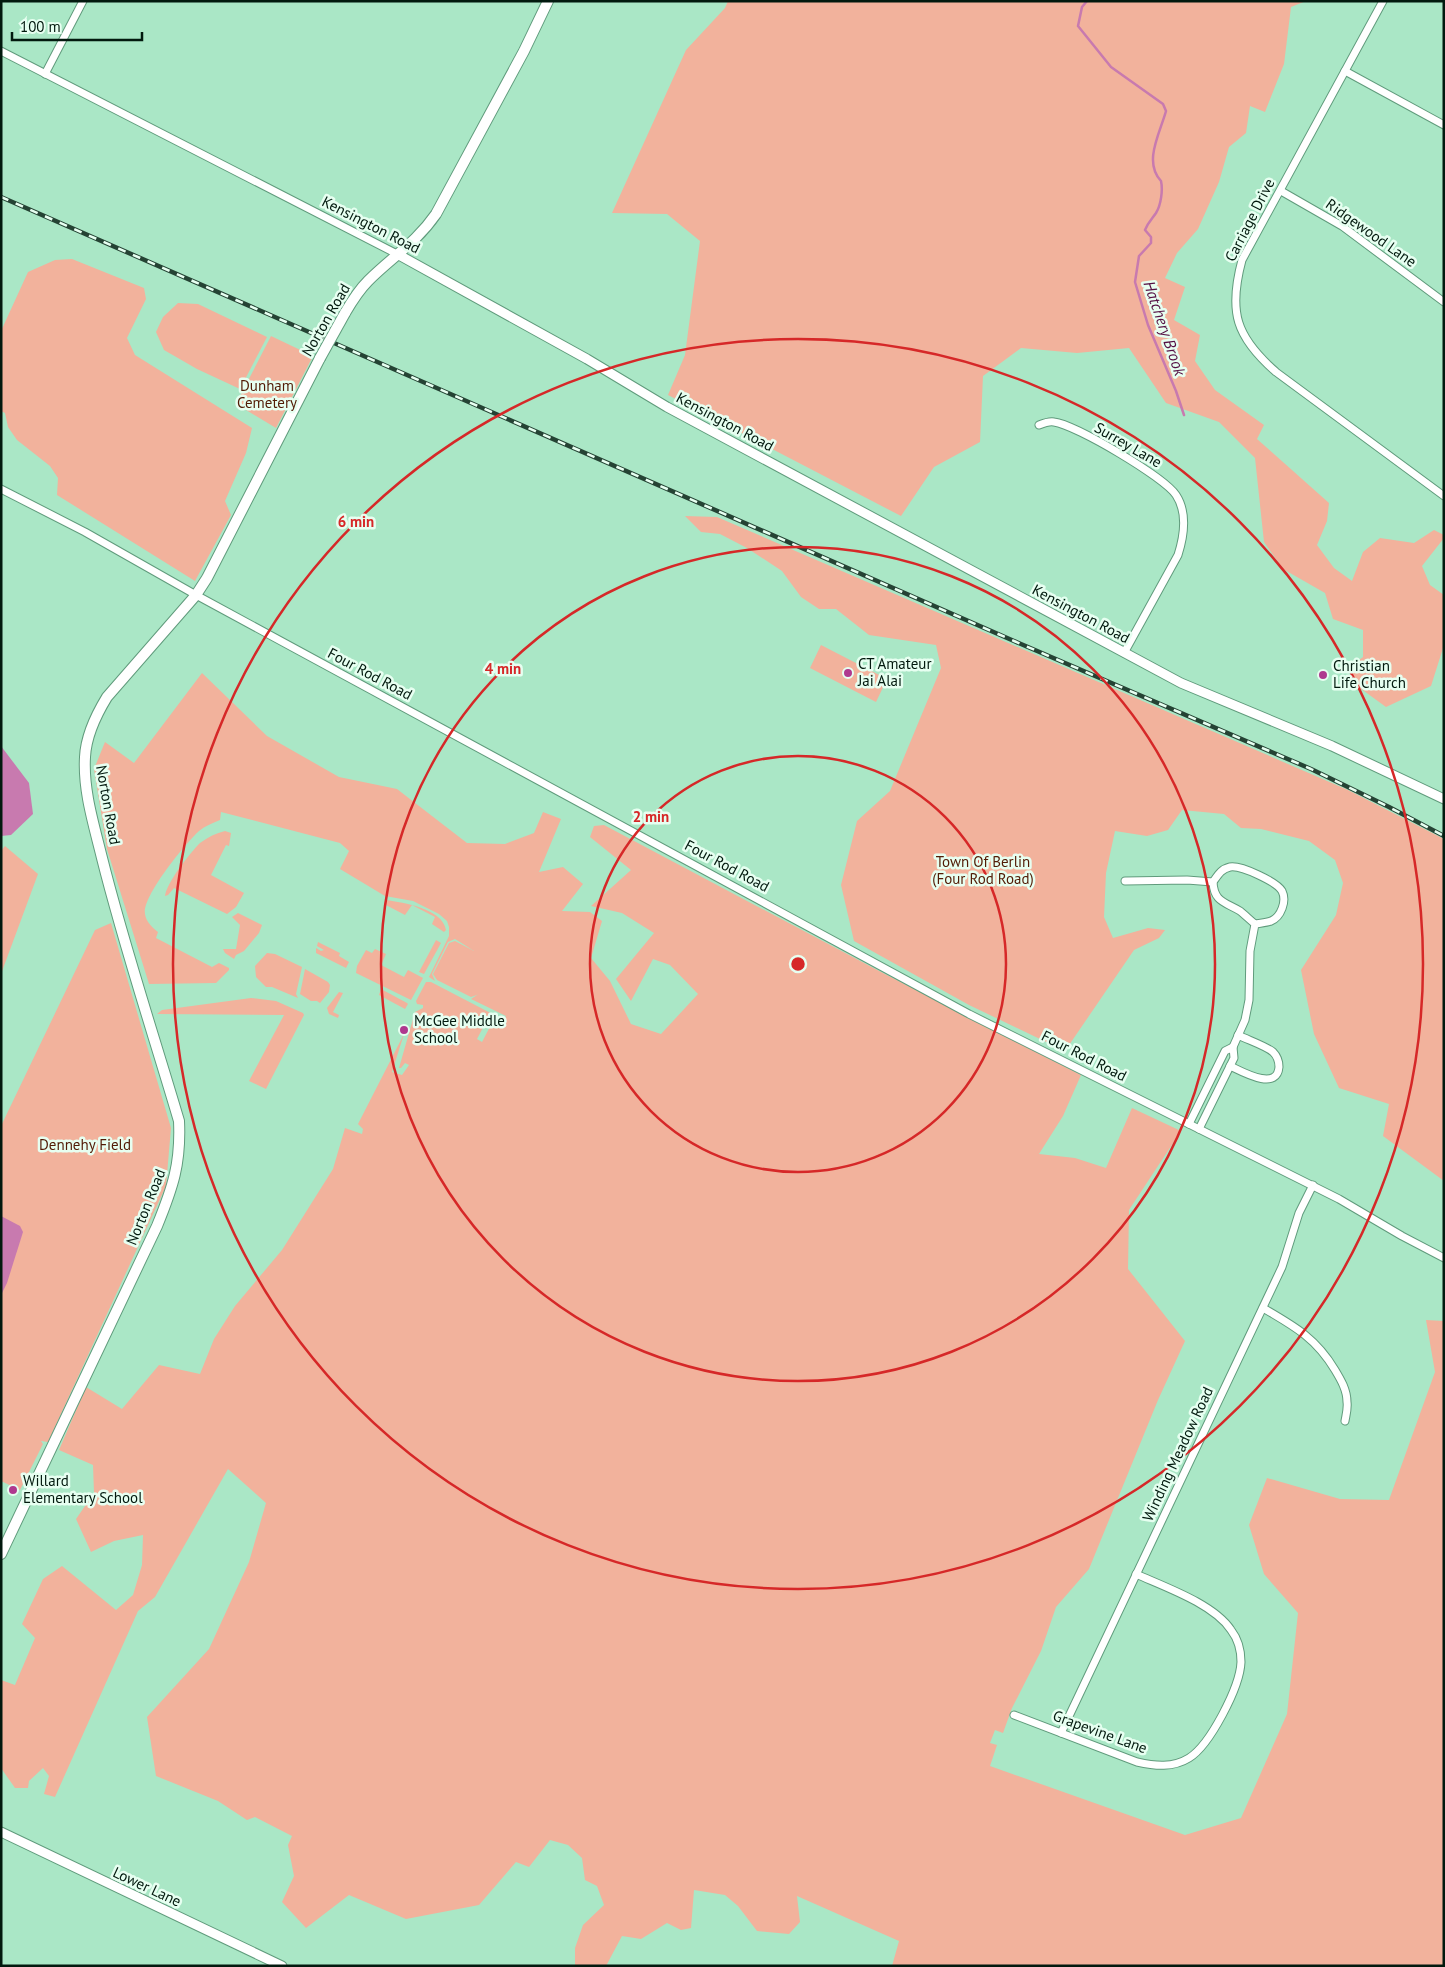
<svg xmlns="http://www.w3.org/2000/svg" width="1445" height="1967" viewBox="0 0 1445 1967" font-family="'PT Sans',sans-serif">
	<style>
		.green { fill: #f2b29c; fill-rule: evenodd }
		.water { fill: #c87aaf }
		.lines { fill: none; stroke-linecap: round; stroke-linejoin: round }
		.stream { stroke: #c87aaf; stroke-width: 2.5 }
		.minor-casing { stroke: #609b7c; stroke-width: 9 }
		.tertiary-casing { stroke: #609b7c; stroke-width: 11 }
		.secondary-casing { stroke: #609b7c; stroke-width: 12 }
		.minor { stroke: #fff; stroke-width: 7 }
		.tertiary { stroke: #fff; stroke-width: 9 }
		.secondary { stroke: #fff; stroke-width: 10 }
		.rail-casing { stroke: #254334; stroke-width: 4.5 }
		.rail { stroke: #e7fff1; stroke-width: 2.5; stroke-dasharray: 8; stroke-linecap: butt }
		.secondary-bridge-casing { stroke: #609b7c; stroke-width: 12; stroke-linecap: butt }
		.secondary-bridge { stroke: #fff; stroke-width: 10 }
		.ring { fill: none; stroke: #d62828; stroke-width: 2.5 }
		.poi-dot { fill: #af398f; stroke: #e7fff1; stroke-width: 2 }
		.labels { text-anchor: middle; stroke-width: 5; stroke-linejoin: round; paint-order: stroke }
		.street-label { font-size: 15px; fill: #02190e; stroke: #e7fff1 }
		.park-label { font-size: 15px; fill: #521b05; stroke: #e7fff1 }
		.poi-label { font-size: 15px; fill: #02190e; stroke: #e7fff1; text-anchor: start }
		.water-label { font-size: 16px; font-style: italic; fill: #551044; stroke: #e7fff1 }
		.centre { fill: #d62828; stroke: #e7fff1; stroke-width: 2.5 }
		.ring-label { font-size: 15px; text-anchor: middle; font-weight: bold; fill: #d62828; stroke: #e7fff1; stroke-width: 5; stroke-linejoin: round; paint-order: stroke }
	</style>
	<rect width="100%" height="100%" fill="#aae7c6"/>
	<!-- green -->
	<g class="green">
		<polygon points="728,1 1306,1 1291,7 1284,64 1265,112 1250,106 1246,133 1229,147 1219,182 1198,229 1177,253 1165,278 1185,287 1174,320 1200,335 1195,361 1215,390 1264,425 1257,439 1329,503 1327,521 1317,545 1334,568 1352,581 1363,552 1380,538 1414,543 1434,530 1444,535 1444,538 1422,566 1430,585 1444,595 1444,645 1431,686 1386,707 1353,683 1350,667 1363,657 1363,630 1333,619 1325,593 1283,569 1264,542 1255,458 1219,422 1166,403 1129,348 1077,353 1021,348 983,376 980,442 934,467 901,516 668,395 685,355 700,241 667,214 612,213 686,50 725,8"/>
		<polygon points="72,259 144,288 146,299 127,338 135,355 252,428 246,453 225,501 231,515 195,581 57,495 58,478 50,466 17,440 8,427 5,413 1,411 1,331 28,272 55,260"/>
		<polygon points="178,303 198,304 267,337 240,389 197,369 164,350 156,332 163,317"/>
		<polygon points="271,336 313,356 276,428 236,404"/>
		<polygon points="685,516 717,517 1348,790 1444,839 1444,1181 1383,1136 1389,1104 1339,1088 1314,1034 1301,970 1336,915 1343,883 1335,860 1309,841 1261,829 1241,828 1224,814 1182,810 1168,830 1147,836 1115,831 1106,873 1104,917 1113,938 1148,928 1165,930 1159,938 1134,950 1065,1051 969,1005 854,941 841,885 857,821 890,791 941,668 936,645 869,635 836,609 819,609 801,597 782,571 747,548 720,534 701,532"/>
		<polygon points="821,645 887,679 876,702 810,668"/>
		<path d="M202 673 267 736 339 777 397 789 467 843 505 844 534 833 543 812 561 819 539 872 563 867 583 884 562 911 590 912 602 921 591 958 610 981 631 1024 661 1034 698 994 670 965 653 959 631 1001 616 979 654 933 622 913 591 906 631 870 590 837 594 826 604 825 881 972 1081 1075 1063 1116 1039 1154 1075 1158 1106 1168 1132 1108 1181 1131 1129 1210 1128 1269 1185 1341 1158 1400 1089 1569 1056 1607 1041 1651 1012 1708 1003 1733 995 1730 990 1743 997 1745 990 1766 1185 1835 1241 1818 1287 1714 1298 1613 1264 1574 1249 1525 1267 1478 1340 1499 1389 1500 1435 1372 1426 1320 1444 1321V1966H892L899 1941 797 1896 800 1922 789 1934 757 1931 738 1906 725 1895 694 1890 691 1928 681 1930 667 1923 641 1939 622 1936 606 1966H575V1948L583 1925 604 1905 597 1886 585 1880 582 1858 568 1845 550 1840 529 1867 516 1862 479 1905 406 1919 349 1895 306 1928 282 1902 294 1876 288 1845 292 1836 255 1817 247 1820 218 1801 156 1776 147 1717 209 1649 249 1562 266 1503 228 1469 155 1597 138 1611 55 1797 44 1794 49 1776 43 1768 29 1781 28 1788H15L1 1768V1680L15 1685 35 1638 22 1624 43 1579 62 1566 116 1610 133 1595 142 1565 143 1535 114 1541 91 1552 76 1519 94 1493 93 1465 59 1450 86 1387 122 1409 159 1365 200 1374 214 1339 235 1306 282 1250 333 1169 345 1128 362 1134 363 1129 358 1124 404 1034 392 1072 402 1075 409 1065 405 1063 401 1068H399L415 1012 423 1008V1005L417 1004 416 1001 426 982H431L504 1020 506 1016 471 999 477 995 493 964 477 995 471 997 437 980 433 974 449 943 455 941 474 951 455 939 448 942 432 974 435 981 429 977 449 936V927L447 921 439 914 413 901 385 896 340 869 349 851 340 843 221 812 220 820C213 823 205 826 199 831 186 843 142 896 145 914 146 922 153 928 158 932L156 938 212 967 219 963 229 968V970L216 983 149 984 107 849 94 769 105 742 134 763ZM488 1018 493 1021 482 1042 477 1039Z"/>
		<path d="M225 831 231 833 229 846 226 845 211 875 244 893 236 907 227 914 174 888 168 895 165 896C167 882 190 853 200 843 208 837 216 833 225 831Z"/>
		<polygon points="5,846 38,874 1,974 1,851"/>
		<path d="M386 900C404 903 442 908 446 930L444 932 432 924 435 917 412 905 405 915 384 904Z"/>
		<polygon points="238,913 262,925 259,933 244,951 236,955 234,959 225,953 223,949 236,949 240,925 232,917"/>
		<polygon points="111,923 171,1128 166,1186 48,1442 41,1441 43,1444 20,1490 1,1481 1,1126 95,930"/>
		<polygon points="436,940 441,943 424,974 419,972"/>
		<polygon points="318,942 340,953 339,956 349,962 346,968 316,953 316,948 321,951 324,950 317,946"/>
		<polygon points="375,949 386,954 381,965 404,977 408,970 423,978 411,1000 356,973 357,966 366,950 372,953"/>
		<polygon points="267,953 275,954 302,967 296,994 298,998 272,987 266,987 256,977 255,966"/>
		<polygon points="305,969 328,982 330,985 329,992 320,1003 317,1001 311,1001 300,994"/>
		<polygon points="381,989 407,1003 408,1004 405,1009 379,995"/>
		<polygon points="339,992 343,993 333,1012 339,1015 338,1018 329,1014 327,1008"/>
		<polygon points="251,998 276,1001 303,1013 304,1015 266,1089 249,1081 284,1015 157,1014 162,1010"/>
	</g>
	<!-- water -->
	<g class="water">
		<polygon points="1,746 29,783 33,814 11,835 1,836"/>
		<polygon points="1,1216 20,1226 23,1232 7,1283 1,1295"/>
	</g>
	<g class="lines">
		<!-- stream -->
		<path class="stream" d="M1087 1 1082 7 1078 26 1111 67 1163 104 1166 111C1160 133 1143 162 1161 181 1163 190 1161 205 1156 213 1152 219 1148 222 1145 230L1151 237V243L1139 256 1135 282 1148 325 1176 391 1184 415"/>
		<defs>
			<g id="minor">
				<path d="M1383 1 1242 260C1228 312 1236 337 1276 372L1444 496"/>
				<polyline points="1,51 399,255"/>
				<polyline points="1345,71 1444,125"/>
				<polyline points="45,74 83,1"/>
				<polyline points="1281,191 1342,226 1444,302"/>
				<path d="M1039 425C1044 423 1049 421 1054 422 1076 425 1164 477 1176 495 1188 513 1184 536 1178 555L1124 653"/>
				<polyline points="1,489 85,532 196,595 969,1014 1339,1199 1402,1236 1444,1258"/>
				<polyline points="1125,881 1187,880 1213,882"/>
				<path d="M1233 1047 1245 1020 1249 1000 1250 951 1255 924C1260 923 1266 923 1271 921 1281 917 1287 901 1282 891 1277 882 1241 865 1230 867 1221 869 1218 875 1213 882 1214 902 1225 902 1240 911 1245 915 1250 920 1255 924"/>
				<path d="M1230 1066C1241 1071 1277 1092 1279 1067 1279 1062 1277 1056 1273 1052 1266 1046 1248 1040 1238 1035"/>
				<polyline points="1189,1124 1225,1051 1233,1047 1234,1058 1199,1129"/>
				<path d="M1263 1308C1294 1326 1316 1338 1335 1370 1341 1380 1347 1390 1347 1402 1348 1408 1346 1415 1345 1421"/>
				<path d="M1014 1715 1137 1762C1155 1766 1173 1768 1189 1758 1210 1745 1240 1687 1241 1662 1241 1651 1238 1639 1231 1630 1214 1604 1165 1587 1136 1574"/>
				<polyline points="1061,1733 1282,1267 1299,1213 1313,1185"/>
			</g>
			<g id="tertiary">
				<polyline points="399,255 587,359 667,407 1181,683 1332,746 1444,799"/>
				<polyline points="1,1832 282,1966"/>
			</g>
			<g id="secondary">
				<path d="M345 313C352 301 359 290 368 281 392 257 416 243 436 214L524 51 548 1"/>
				<path d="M1 1554 157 1226C173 1187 181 1163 179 1121 153 1033 124 946 102 858 94 825 83 791 85 757 86 735 96 715 107 697L196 595 207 578 320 358"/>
			</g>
		</defs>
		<!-- minor casing -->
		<use href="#minor" class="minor-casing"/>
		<!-- tertiary casing -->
		<use href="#tertiary" class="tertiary-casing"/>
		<!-- secondary casing -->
		<use href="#secondary" class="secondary-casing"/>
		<!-- minor -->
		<use href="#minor" class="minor"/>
		<!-- tertiary -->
		<use href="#tertiary" class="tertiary"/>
		<!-- secondary -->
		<use href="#secondary" class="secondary"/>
		<defs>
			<polyline id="rail" points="1,197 1014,641 1311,769 1389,807 1444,836"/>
		</defs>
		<!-- rail casing -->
		<use href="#rail" class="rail-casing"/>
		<!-- rail -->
		<use href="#rail" class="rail"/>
		<defs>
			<polyline id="secondary-bridge" points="320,358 345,313"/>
		</defs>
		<!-- secondary-bridge casing -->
		<use href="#secondary-bridge" class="secondary-bridge-casing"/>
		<!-- secondary-bridge -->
		<use href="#secondary-bridge" class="secondary-bridge"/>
	</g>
	<!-- distance rings -->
	<g class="ring">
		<circle cx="798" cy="964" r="208"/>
		<circle cx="798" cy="964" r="417"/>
		<circle cx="798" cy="964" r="625"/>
	</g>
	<!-- markers -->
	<g class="poi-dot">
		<circle cx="848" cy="673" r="5"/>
		<circle cx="1323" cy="675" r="5"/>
		<circle cx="404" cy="1030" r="5"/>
		<circle cx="13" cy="1490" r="5"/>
	</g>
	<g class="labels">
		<!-- street labels -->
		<g class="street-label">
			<text transform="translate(1250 220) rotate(-63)" y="5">Carriage Drive</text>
			<text transform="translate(371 225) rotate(27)" y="5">Kensington Road</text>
			<text transform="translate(1371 233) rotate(35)" y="5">Ridgewood Lane</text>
			<text transform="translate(326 320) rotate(-60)" y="5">Norton Road</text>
			<text transform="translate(725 422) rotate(28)" y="5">Kensington Road</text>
			<text transform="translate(1128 445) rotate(30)" y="5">Surrey Lane</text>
			<text transform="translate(1081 614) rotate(28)" y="5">Kensington Road</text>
			<text transform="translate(370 674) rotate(28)" y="5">Four Rod Road</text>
			<text transform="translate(108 805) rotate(80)" y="5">Norton Road</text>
			<text transform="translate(727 866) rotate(28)" y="5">Four Rod Road</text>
			<text transform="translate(1084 1056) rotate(27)" y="5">Four Rod Road</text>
			<text transform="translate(146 1207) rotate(-68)" y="5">Norton Road</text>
			<text transform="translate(1178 1454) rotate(-65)" y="5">Winding Meadow Road</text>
			<text transform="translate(1100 1732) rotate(20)" y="5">Grapevine Lane</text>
			<text transform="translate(147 1887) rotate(25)" y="5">Lower Lane</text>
		</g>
		<!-- park labels -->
		<g class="park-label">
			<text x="267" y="391">Dunham<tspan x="267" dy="17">Cemetery</tspan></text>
			<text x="983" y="867">Town Of Berlin<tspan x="983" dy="17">(Four Rod Road)</tspan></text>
			<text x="85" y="1150">Dennehy Field</text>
		</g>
		<!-- poi labels -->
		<g class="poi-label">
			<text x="858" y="669">CT Amateur<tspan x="858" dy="17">Jai Alai</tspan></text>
			<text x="1333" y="671">Christian<tspan x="1333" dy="17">Life Church</tspan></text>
			<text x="414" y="1026">McGee Middle<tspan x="414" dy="17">School</tspan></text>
			<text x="23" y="1486">Willard<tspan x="23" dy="17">Elementary School</tspan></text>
		</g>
		<!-- water labels -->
		<g class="water-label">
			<text transform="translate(1165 328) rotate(71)" y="6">Hatchery Brook</text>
		</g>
	</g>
	<circle cx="798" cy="964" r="8" class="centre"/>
	<g class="ring-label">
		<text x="356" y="527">6 min</text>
		<text x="503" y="674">4 min</text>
		<text x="651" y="822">2 min</text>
	</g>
	<!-- border -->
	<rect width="1445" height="1967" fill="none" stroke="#02190e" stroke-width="5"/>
	<!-- scale -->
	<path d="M12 32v8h130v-8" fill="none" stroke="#02190e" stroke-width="2.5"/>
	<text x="20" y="32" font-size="15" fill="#02190e" stroke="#e7fff1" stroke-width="4" paint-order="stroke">100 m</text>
</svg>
